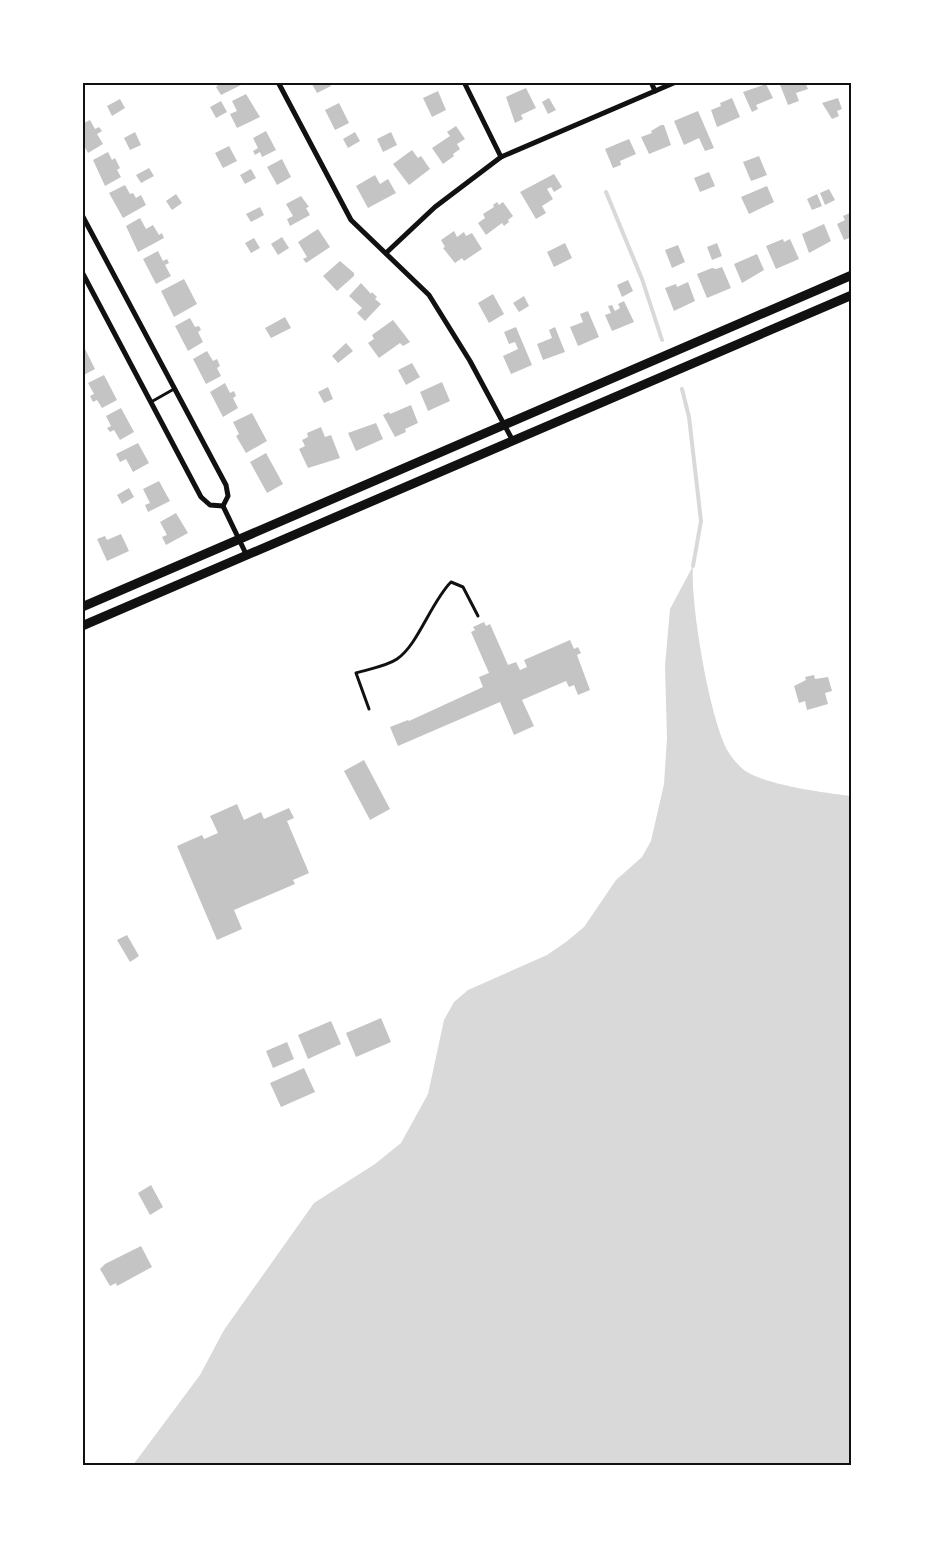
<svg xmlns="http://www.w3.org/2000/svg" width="934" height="1548" viewBox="0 0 934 1548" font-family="'Exo 2',sans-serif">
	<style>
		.water { fill: #d9d9d9 }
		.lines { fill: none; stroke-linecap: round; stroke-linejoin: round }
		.stream { stroke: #d9d9d9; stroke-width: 4 }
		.building { fill: #c4c4c4 }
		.service { stroke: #111; stroke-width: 3 }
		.minor { stroke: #111; stroke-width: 5 }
		.secondary { stroke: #111; stroke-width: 9 }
		.neatline { fill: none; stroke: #111; stroke-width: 2 }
	</style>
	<rect width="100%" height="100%" fill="#fff"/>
	<!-- water -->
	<path class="water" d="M693 566C690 603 710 722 729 753 732 758 739 766 744 770 764 785 826 793 851 796V1465H133L200 1375 224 1330 314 1203 375 1164 401 1143 428 1094 444 1020 454 1002 468 990 547 955 566 942 584 927 616 880 642 857 651 841 664 784 667 738 665 666 670 609Z"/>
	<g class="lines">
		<!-- stream -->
		<g class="stream">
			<polyline points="606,192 642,279 662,340"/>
			<polyline points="682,389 689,417 701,521 693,566"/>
		</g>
	</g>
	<!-- building -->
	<g class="building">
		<polygon points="221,82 240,82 241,85 221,95 216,87"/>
		<polygon points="311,82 329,82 331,86 317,93"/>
		<polygon points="779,82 805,82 808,89 796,93 799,101 788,105"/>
		<polygon points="766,84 773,98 756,105 758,109 752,112 743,92"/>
		<polygon points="526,88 536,108 521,115 523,119 515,123 506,97"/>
		<polygon points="438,91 446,110 432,117 423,98"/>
		<polygon points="246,94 260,117 237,128 230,114 237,111 232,101"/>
		<polygon points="549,98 556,110 548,114 542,102"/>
		<polygon points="732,98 740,117 717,127 711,110 721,106 720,103"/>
		<polygon points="838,98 842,109 837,111 839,116 832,119 822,103"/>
		<polygon points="120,99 125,108 112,116 107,106"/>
		<polygon points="221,101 227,112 216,118 210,107"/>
		<polygon points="339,103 349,123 335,130 325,110"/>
		<polygon points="698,111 714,148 705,151 699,138 684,145 674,121"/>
		<polygon points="90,120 95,129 99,127 102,131 97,134 103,144 88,153 82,142 82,124"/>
		<polygon points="661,125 664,125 671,145 649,154 641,137 652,133 651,131"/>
		<polygon points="456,126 465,139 457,144 460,149 453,154 454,156 443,164 432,148 450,136 447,132"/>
		<polygon points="266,131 276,150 262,157 260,152 255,155 253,151 258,148 253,138"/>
		<polygon points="135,132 141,145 130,150 124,138"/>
		<polygon points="355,132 360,141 348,148 343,139"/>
		<polygon points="391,132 397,145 383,152 377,139"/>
		<polygon points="629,139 636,154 620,161 621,165 613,168 605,149"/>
		<polygon points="229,146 237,161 223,168 215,153"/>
		<polygon points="412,150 418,158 421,156 430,169 409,185 393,164"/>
		<polygon points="108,152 112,160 115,158 120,168 117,170 121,177 105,186 93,160"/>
		<polygon points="759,156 767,175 751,181 743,162"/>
		<polygon points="282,159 291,177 277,185 267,167"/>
		<polygon points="149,168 154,176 141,183 136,175"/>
		<polygon points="251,169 256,178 245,184 240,175"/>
		<polygon points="709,172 715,186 700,192 694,178"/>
		<polygon points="554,174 562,187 554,192 551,187 547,189 553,199 542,206 546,213 536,219 520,192"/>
		<polygon points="375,175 380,184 388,179 396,193 368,208 356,186"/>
		<polygon points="125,185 130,194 133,193 136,198 141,195 146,205 123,218 109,193"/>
		<polygon points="767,186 774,202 749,214 741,197"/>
		<polygon points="829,189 835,200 825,205 820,193"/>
		<polygon points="176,194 182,203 172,210 166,201"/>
		<polygon points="817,194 822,206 812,210 807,199"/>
		<polygon points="301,196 309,207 306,208 310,215 290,226 287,219 293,216 286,204"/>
		<polygon points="497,202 499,205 503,202 513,216 508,220 509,222 504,226 502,223 486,235 478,223 485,218 483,214 494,207 493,205"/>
		<polygon points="260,207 264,215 251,222 246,214"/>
		<polygon points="852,212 852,237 844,240 837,224 845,220 843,216"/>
		<polygon points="140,218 146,229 153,225 159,235 162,233 164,238 138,252 126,226"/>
		<polygon points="824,224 831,241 809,253 802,234"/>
		<polygon points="318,229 330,247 306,263 303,259 307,257 298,242"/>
		<polygon points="454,231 457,237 464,232 466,236 472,233 482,249 464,261 462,258 455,263 443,248 445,247 441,240"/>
		<polygon points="282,237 289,248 278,255 271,244"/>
		<polygon points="254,238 260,248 251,253 245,243"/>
		<polygon points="783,239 784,242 790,239 799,259 776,269 766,246"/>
		<polygon points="565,243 572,258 554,267 547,252"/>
		<polygon points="717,243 722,256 712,260 707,247"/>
		<polygon points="678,245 685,262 672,268 665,250"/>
		<polygon points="158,251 163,261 167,259 169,263 165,265 171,276 156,284 143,259"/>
		<polygon points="757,254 764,270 742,283 734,264"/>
		<polygon points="340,261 354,273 354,276 337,291 323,276"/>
		<polygon points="722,267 731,288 707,298 697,274 712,268 716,269"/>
		<polygon points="184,279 197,304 174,317 161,291"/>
		<polygon points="628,280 633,291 622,297 617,285"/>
		<polygon points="688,282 695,301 674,311 665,288 676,284 677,287"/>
		<polygon points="361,283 371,294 372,292 377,297 375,299 381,304 365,321 357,313 362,308 349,296"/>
		<polygon points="493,294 504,314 489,323 478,303"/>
		<polygon points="524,296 529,306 519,312 513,303"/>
		<polygon points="624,301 634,322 612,331 605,315 611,313 608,306 612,305 615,311 620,308 618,304"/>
		<polygon points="588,311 599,337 578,346 570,327 583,322 580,314"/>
		<polygon points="285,317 291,328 271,338 265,328"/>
		<polygon points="190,318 195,327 199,326 201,330 198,332 203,342 188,351 175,326"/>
		<polygon points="393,320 410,342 403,346 400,343 379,358 368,343 374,339 372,335"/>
		<polygon points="516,327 532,365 511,374 503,356 518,349 515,342 509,344 504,332"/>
		<polygon points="555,327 565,352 543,360 537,344 552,338 549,330"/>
		<polygon points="82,343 95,369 82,376"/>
		<polygon points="346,343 353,351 338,363 332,356"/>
		<polygon points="207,351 213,361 217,359 220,366 217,368 221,376 206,384 193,359"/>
		<polygon points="412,363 420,377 406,385 398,370"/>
		<polygon points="104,375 117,400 102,408 97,400 93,402 90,396 94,394 88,383"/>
		<polygon points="442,382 450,401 428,411 420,392"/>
		<polygon points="225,383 230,393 234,391 236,396 233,398 238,408 223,417 210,392"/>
		<polygon points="328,387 333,399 324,403 318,392"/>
		<polygon points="411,405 418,423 405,429 406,432 395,437 383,415 389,412 390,414"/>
		<polygon points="121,408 134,432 120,440 114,430 110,432 107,428 111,426 106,416"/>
		<polygon points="252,413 267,441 246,453 236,436 239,434 233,422"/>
		<polygon points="376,423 383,439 356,451 348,433"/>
		<polygon points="321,427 325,437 331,435 340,458 308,468 299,449 305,446 302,440 308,437 307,433"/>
		<polygon points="138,443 149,463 133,472 126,459 120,462 116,454"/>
		<polygon points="266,453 283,484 267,493 250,462"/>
		<polygon points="159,481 170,501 148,512 145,505 150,503 143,489"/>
		<polygon points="129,488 134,497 122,504 117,495"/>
		<polygon points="176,513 188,533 166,545 162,537 167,535 160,522"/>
		<polygon points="121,534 129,551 107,561 97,539 105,536 107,540"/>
		<polygon points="484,622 486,626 490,624 508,665 516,662 520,670 527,667 524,660 570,640 574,649 578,647 581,653 577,655 590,690 578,695 574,685 569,687 566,681 522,700 534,726 514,735 500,702 398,746 390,727 408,720 409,721 483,687 479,677 489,673 471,632 475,630 473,627"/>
		<polygon points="814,675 815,679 828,677 832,691 825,693 828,704 807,710 805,701 799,703 794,686 806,680 805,677"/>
		<polygon points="364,760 390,809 370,820 344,771"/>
		<polygon points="237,804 244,820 261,812 264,819 289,808 294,818 287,821 309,873 293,880 295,884 234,910 242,929 217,940 177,846 202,835 204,839 218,833 210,816"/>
		<polygon points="127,935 139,956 130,962 117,940"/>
		<polygon points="381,1018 391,1042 356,1057 346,1033"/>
		<polygon points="331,1021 341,1044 308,1059 298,1035"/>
		<polygon points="287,1042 294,1059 273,1068 266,1051"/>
		<polygon points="304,1068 315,1092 281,1107 270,1083"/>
		<polygon points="151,1185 163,1207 150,1215 138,1193"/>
		<polygon points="141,1246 152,1267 117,1286 116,1283 110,1286 100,1269 105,1264"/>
	</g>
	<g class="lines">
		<!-- service -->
		<g class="service">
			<polyline points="151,402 174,389"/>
			<path d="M369 709 356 673C369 669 387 666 397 659 418 645 431 602 451 582L463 587 478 616"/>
		</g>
		<!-- minor -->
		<g class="minor">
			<polyline points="278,82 351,220 429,295 470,361 513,441"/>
			<polyline points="464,82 501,157"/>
			<polyline points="651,82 655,91"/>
			<polyline points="82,215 226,485 228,496 223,506 210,505 201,497 82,272"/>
			<polyline points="386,253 435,207 501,157 676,82"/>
			<polyline points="223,506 247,556"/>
		</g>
		<!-- secondary -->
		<g class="secondary">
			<polyline points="82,607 852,275"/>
			<polyline points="82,626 852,295"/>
		</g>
	</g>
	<!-- border -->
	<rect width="934" height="1548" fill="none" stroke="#ffffff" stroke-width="168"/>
	<rect x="84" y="84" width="766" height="1380" class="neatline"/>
</svg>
